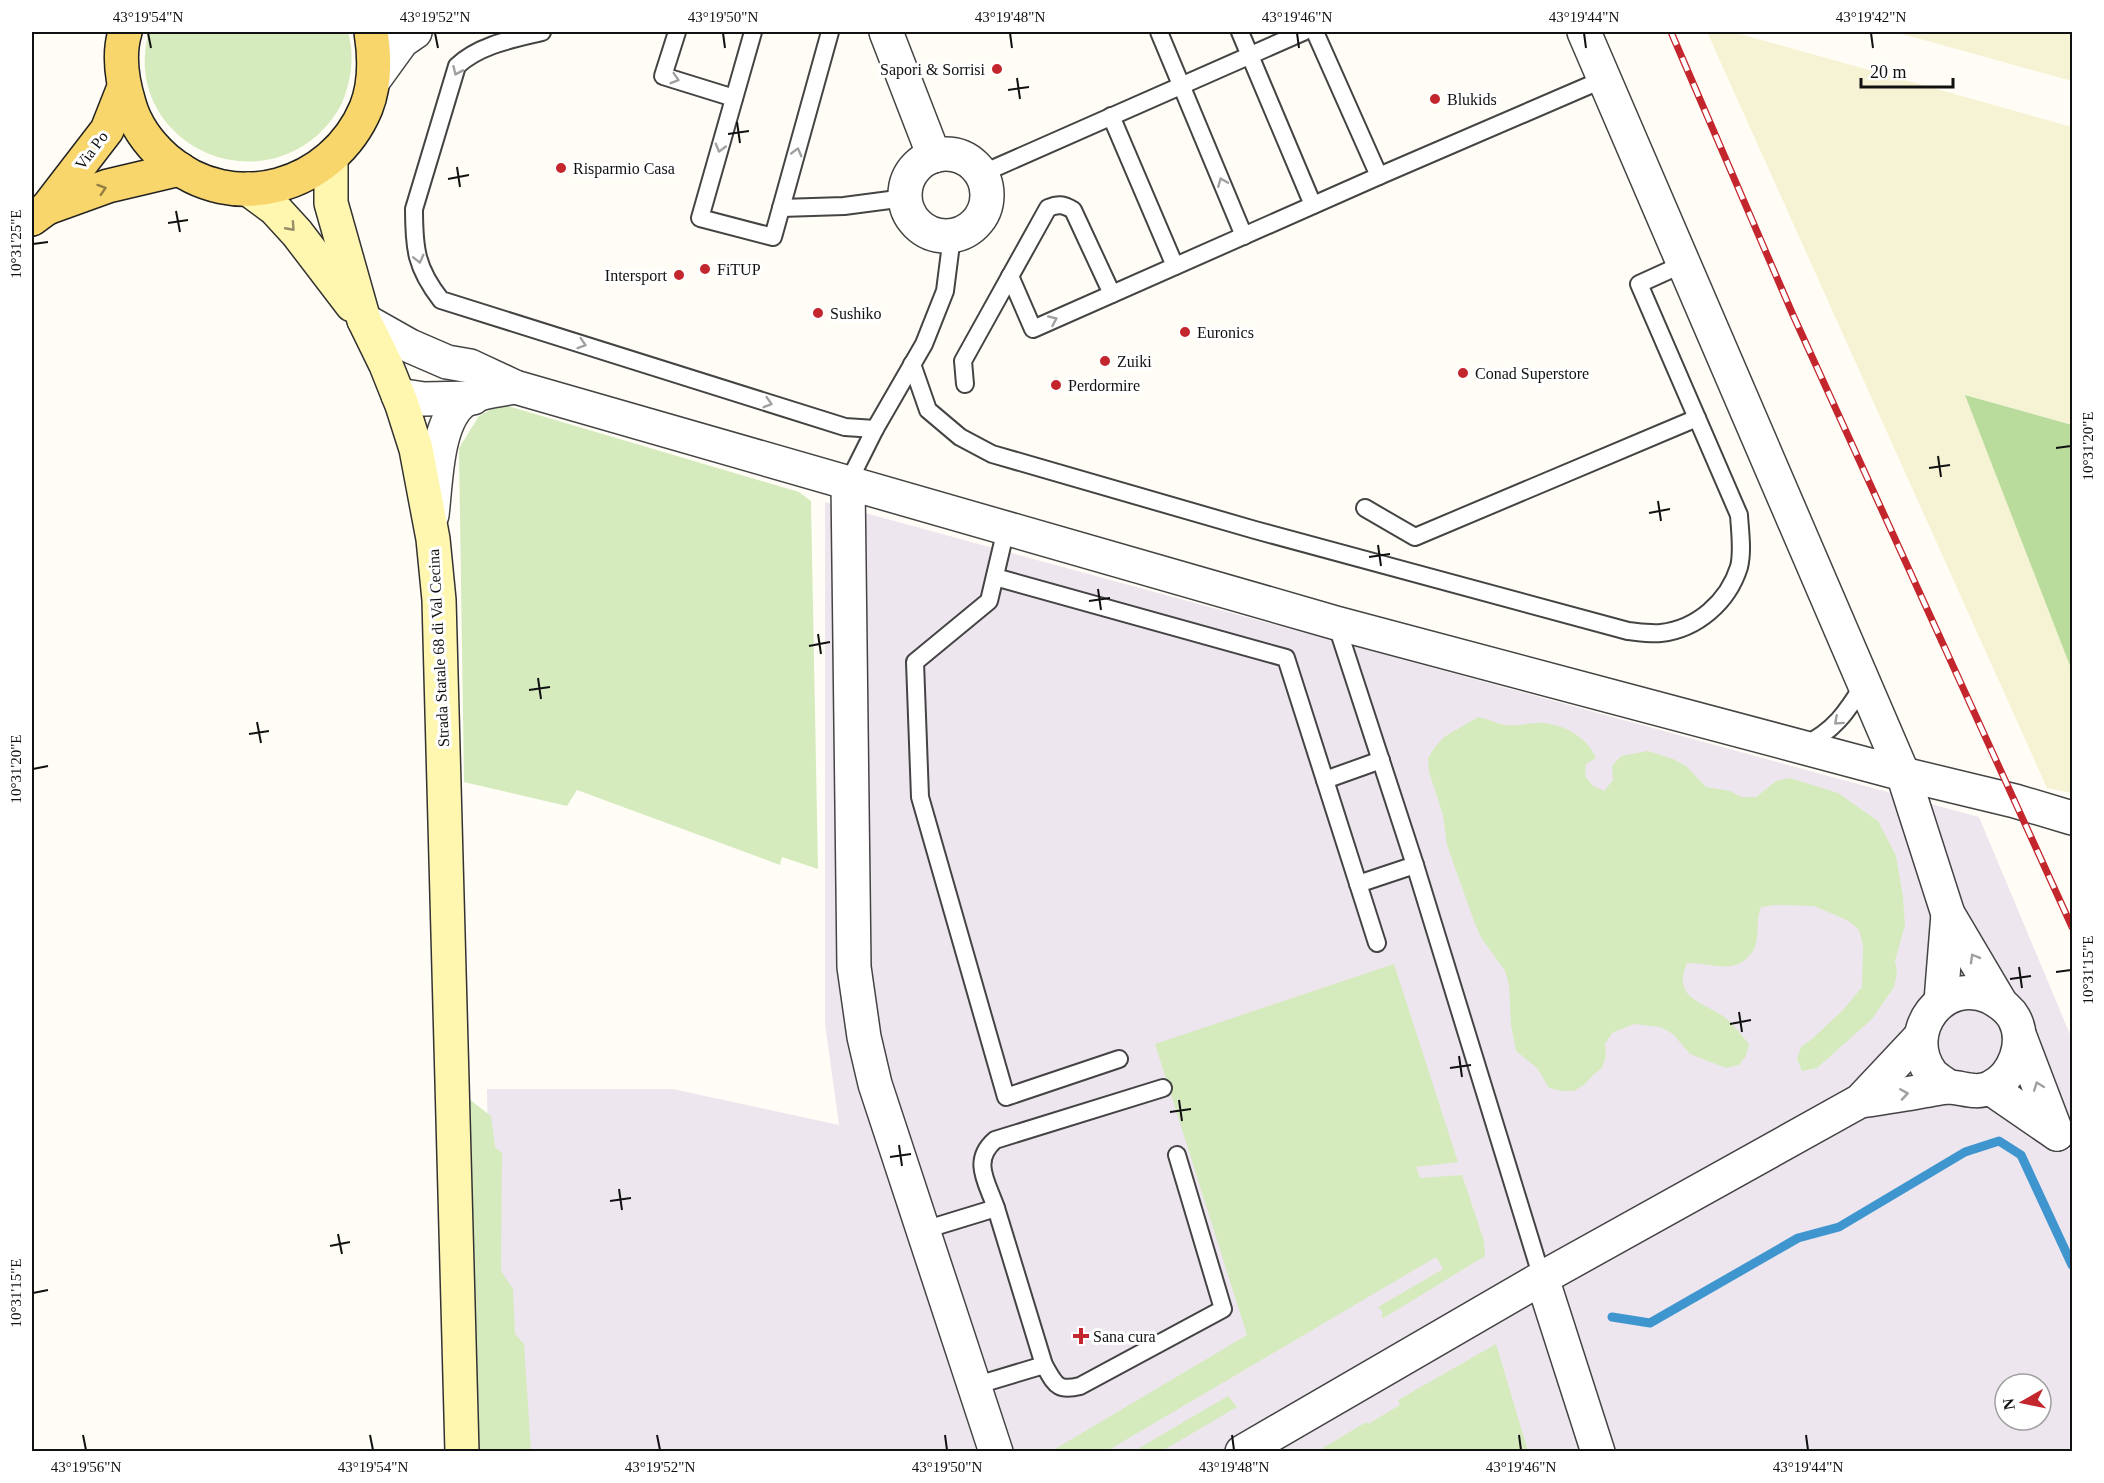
<svg xmlns="http://www.w3.org/2000/svg" width="2104" height="1483" viewBox="0 0 2104 1483" font-family="'Times New Roman',serif">
	<style>
		.industrial { fill: #eee6ef; fill-rule: evenodd }
		.farmland { fill: #f6f3d4 }
		.green { fill: #d5ebbd }
		.forest { fill: #b9dc9c }
		.lines { fill: none; stroke-linecap: round; stroke-linejoin: round }
		.stream { stroke: #3f96cf; stroke-width: 9 }
		.service-casing { stroke: #444; stroke-width: 20 }
		.minor-casing { stroke: #444; stroke-width: 36 }
		.secondary-casing { stroke: #333; stroke-width: 36 }
		.primary-casing { stroke: #222; stroke-width: 36 }
		.service { stroke: #fff; stroke-width: 16 }
		.minor { stroke: #fff; stroke-width: 33 }
		.secondary { stroke: #fff6b0; stroke-width: 33 }
		.primary { stroke: #f9d66b; stroke-width: 33 }
		.rail-casing { stroke: #c4262e; stroke-width: 7 }
		.rail { stroke: #fff; stroke-width: 4.5; stroke-dasharray: 14; stroke-linecap: butt }
		.oneway { stroke: #a0a0a0 }
		.oneway2 { stroke: #917d42 }
		.oneway3 { stroke: #948f68 }
		.ticks { fill: none; stroke: #111; stroke-width: 2 }
		.poi-dot { fill: #c4262e; stroke: #fff; stroke-width: 2 }
		.labels { text-anchor: middle; stroke-width: 6; stroke-linejoin: round; paint-order: stroke }
		.poi-label { font-size: 16px; fill: #111; stroke: #fff; text-anchor: start }
		.street-label { font-size: 16px; fill: #111; stroke: #fff }
		.neatline { fill: none; stroke: #111; stroke-width: 2 }
		.ticks-label { font-size: 15px; text-anchor: middle; fill: #111 }
	</style>
	<rect width="100%" height="100%" fill="#fffdf5"/>
	<!-- industrial -->
	<path class="industrial" d="M825 502 1979 817 2072 1039V1451H492L487 1089H673L839 1125 825 1024ZM2005 1384H2041V1420H2005Z"/>
	<!-- farmland -->
	<g class="farmland">
		<polygon points="1707,32 1733,32 2072,127 2072,425 1966,395 2072,671 2072,793 2047,788"/>
		<polygon points="1895,32 2072,32 2072,81"/>
	</g>
	<!-- green -->
	<g class="green">
		<path d="M149 32H348C355 55 351 81 342 103 334 119 321 134 306 144 227 196 122 125 149 32Z"/>
		<polygon points="501,404 799,492 811,501 818,869 782,857 780,865 577,790 567,806 464,782 459,448 479,416"/>
		<path d="M1478 717C1487 719 1496 723 1505 725 1518 727 1530 722 1543 723 1565 725 1587 737 1596 758L1586 764 1585 776 1593 786 1604 791 1613 780 1612 766 1621 756 1648 751 1673 759 1686 766 1706 787 1730 791 1741 797H1756L1776 781 1790 778 1838 793 1878 821 1896 856 1903 897 1905 925 1895 961 1897 973 1894 987 1872 1019 1817 1068 1802 1071 1797 1059 1801 1047 1812 1039 1843 1010 1862 987 1863 945 1859 930 1849 921 1814 906 1774 905 1761 907C1756 919 1759 931 1756 944 1755 949 1752 952 1749 956 1733 975 1708 962 1687 963 1672 998 1701 1001 1723 1016 1734 1024 1741 1035 1749 1044L1746 1056 1739 1065 1726 1068 1690 1054 1673 1034 1660 1027 1634 1024 1612 1033 1605 1044 1606 1056 1602 1068 1593 1075 1584 1085 1574 1091H1562L1549 1088 1537 1068 1516 1051 1511 1025 1509 985 1505 971 1482 939 1475 924 1447 845 1443 815 1429 772 1428 758 1435 747 1444 737Z"/>
		<polygon points="1394,964 1458,1162 1416,1167 1420,1178 1462,1175 1484,1241 1485,1256 1382,1319 1382,1311 1378,1307 1443,1269 1436,1257 1107,1451 1050,1452 1247,1335 1155,1044"/>
		<polygon points="465,1096 491,1116 495,1147 502,1153 501,1271 513,1289 515,1334 524,1344 531,1451 473,1451"/>
		<polygon points="1496,1344 1528,1451 1318,1451 1366,1422 1368,1424 1400,1405 1398,1400"/>
		<polygon points="1228,1396 1237,1407 1162,1451 1134,1451"/>
	</g>
	<!-- forest -->
	<polygon class="forest" points="1965,395 2072,425 2072,671"/>
	<g class="lines">
		<!-- stream -->
		<polyline class="stream" points="1612,1317 1650,1323 1798,1238 1839,1227 1965,1152 1999,1141 2021,1155 2072,1265"/>
		<defs>
			<g id="service">
				<path d="M542 32C513 39 479 45 457 66L414 209C414 249 416 268 441 300L845 427 875 429"/>
				<polyline points="677,32 663,76 734,98"/>
				<polyline points="753,32 700,218 773,237 830,32"/>
				<polyline points="1159,32 1244,236"/>
				<polyline points="1240,32 1313,205"/>
				<polyline points="1111,116 1175,266"/>
				<polyline points="981,174 1303,32"/>
				<polyline points="1379,176 1604,79"/>
				<polyline points="781,208 844,206 905,198"/>
				<polyline points="1010,276 1033,329 1379,176 1315,32"/>
				<path d="M912 364 928 410 960 437 992 454 1255 530 1628 631C1638 632 1650 634 1661 633 1697 629 1728 602 1739 567 1743 551 1740 532 1739 515L1639 284 1683 264"/>
				<path d="M965 384 963 361 1048 208C1058 204 1063 204 1073 210L1112 294"/>
				<polyline points="848,483 875,429 924,344 945,291 952,236"/>
				<polyline points="1365,508 1415,537 1697,418"/>
				<polyline points="1006,529 989,601 915,662 920,797 1006,1097 1119,1059"/>
				<polyline points="995,577 1286,658 1377,943"/>
				<polyline points="1336,623 1415,865 1542,1278"/>
				<path d="M1803 746C1834 731 1847 712 1864 684"/>
				<polyline points="1325,780 1381,760"/>
				<polyline points="1358,884 1415,865"/>
				<polyline points="996,1208 1044,1365"/>
				<path d="M924 1230 996 1208C987 1182 971 1161 995 1140L1163 1088"/>
				<path d="M974 1386 1044 1365C1055 1383 1056 1392 1080 1386L1223 1309 1177 1155"/>
			</g>
			<g id="minor">
				<polyline points="886,32 934,156"/>
				<polyline points="1584,32 1903,774 1948,914 2000,1002"/>
				<polyline points="373,81 402,41 415,32"/>
				<circle cx="946" cy="195" r="41"/>
				<polyline points="364,320 410,346 447,362 470,366 515,387 1336,623 1903,774 2015,801 2072,818"/>
				<polyline points="398,395 424,399 473,398"/>
				<polyline points="848,483 854,967 864,1037 875,1084 996,1452"/>
				<path d="M432 515C436 483 436 425 461 403 475 392 498 390 515 387"/>
				<polyline points="1941,1001 1948,914"/>
				<polyline points="2020,1037 2057,1134"/>
				<polyline points="1990,1088 2057,1134"/>
				<path d="M1860 1101C1881 1098 1902 1095 1923 1091 1931 1090 1941 1087 1950 1087 1964 1088 1975 1094 1990 1088 2015 1076 2027 1042 2014 1018 2009 1009 1999 1002 1990 997 1943 976 1901 1032 1931 1073 1936 1079 1944 1083 1949 1087"/>
				<polyline points="1542,1278 1860,1101 1921,1036"/>
				<polyline points="1242,1452 1542,1278 1598,1452"/>
			</g>
			<g id="secondary">
				<polyline points="331,157 331,203 364,320 386,365 402,405 416,449 433,539 439,600 462,1452"/>
				<polyline points="248,189 275,209 297,233 352,305"/>
			</g>
			<g id="primary">
				<path d="M125 32C118 55 122 80 129 103 135 125 149 144 166 159 233 217 333 187 366 108 376 83 375 57 371 32"/>
				<polyline points="47,208 108,186 180,169"/>
				<polyline points="32,219 47,208 107,130 124,87"/>
			</g>
		</defs>
		<!-- service casing -->
		<use href="#service" class="service-casing"/>
		<!-- minor casing -->
		<use href="#minor" class="minor-casing"/>
		<!-- secondary casing -->
		<use href="#secondary" class="secondary-casing"/>
		<!-- primary casing -->
		<use href="#primary" class="primary-casing"/>
		<!-- service -->
		<use href="#service" class="service"/>
		<!-- minor -->
		<use href="#minor" class="minor"/>
		<!-- secondary -->
		<use href="#secondary" class="secondary"/>
		<!-- primary -->
		<use href="#primary" class="primary"/>
		<defs>
			<polyline id="rail" points="1671,32 1793,315 2072,927"/>
		</defs>
		<!-- rail casing -->
		<use href="#rail" class="rail-casing"/>
		<!-- rail -->
		<use href="#rail" class="rail"/>
	</g>
	<!-- one-way arrows -->
	<defs><path id="oneway-chevron" d="M-2-3.5L2.5 0L-2 3.5" fill="none" stroke-width="1.6" stroke-linecap="round" stroke-linejoin="round" transform="scale(1.5)"/></defs>
	<g class="oneway">
		<use href="#oneway-chevron" transform="translate(457 71) rotate(114)"/>
		<use href="#oneway-chevron" transform="translate(675 79) rotate(17)"/>
		<use href="#oneway-chevron" transform="translate(720 148) rotate(106)"/>
		<use href="#oneway-chevron" transform="translate(797 152) rotate(-75)"/>
		<use href="#oneway-chevron" transform="translate(1222 182) rotate(-112)"/>
		<use href="#oneway-chevron" transform="translate(419 259) rotate(76)"/>
		<use href="#oneway-chevron" transform="translate(1053 320) rotate(-24)"/>
		<use href="#oneway-chevron" transform="translate(582 344) rotate(17)"/>
		<use href="#oneway-chevron" transform="translate(768 403) rotate(17)"/>
		<use href="#oneway-chevron" transform="translate(1838 721) rotate(138)"/>
		<use href="#oneway-chevron" transform="translate(1974 958) rotate(-120)"/>
		<use href="#oneway-chevron" transform="translate(2038 1086) rotate(-111)"/>
		<use href="#oneway-chevron" transform="translate(1904 1094) rotate(-9)"/>
	</g>
	<use class="oneway2" href="#oneway-chevron" transform="translate(102 189) rotate(-18)"/>
	<use class="oneway3" href="#oneway-chevron" transform="translate(291 227) rotate(48)"/>
	<!-- ticks -->
	<path class="ticks" d="M148 33 151 48M435 33 438 48M723 33 725 48M1010 33 1012 48M1297 33 1299 48M1584 33 1586 48M1871 33 1873 48M1017 78 1020 99M1008 90 1029 87M737 122 740 143M728 134 749 131M457 167 460 187M448 179 469 175M176 211 180 232M168 223 188 220M33 244 48 242M2056 448 2071 446M1938 456 1941 477M1929 468 1950 465M1658 501 1661 521M1649 513 1670 509M1378 545 1381 566M1369 557 1390 554M1098 589 1101 610M1089 601 1110 598M818 634 821 654M809 646 830 642M538 678 541 699M529 690 550 687M257 722 261 743M249 734 269 731M33 769 48 766M2019 967 2022 988M2056 972 2071 970M2010 979 2031 976M1739 1012 1742 1032M1730 1024 1751 1020M1459 1056 1462 1077M1450 1068 1471 1065M1179 1100 1182 1121M1170 1112 1191 1109M899 1145 902 1166M890 1157 911 1154M619 1189 622 1210M610 1201 631 1198M338 1234 342 1254M330 1246 350 1242M33 1293 48 1290M83 1435 86 1450M370 1435 373 1450M657 1435 660 1450M945 1435 947 1450M1232 1435 1234 1450M1519 1435 1521 1450M1806 1435 1808 1450"/>
	<!-- markers -->
	<g class="poi-dot">
		<circle cx="997" cy="69" r="6"/>
		<circle cx="1435" cy="99" r="6"/>
		<circle cx="561" cy="168" r="6"/>
		<circle cx="705" cy="269" r="6"/>
		<circle cx="679" cy="275" r="6"/>
		<circle cx="818" cy="313" r="6"/>
		<circle cx="1185" cy="332" r="6"/>
		<circle cx="1105" cy="361" r="6"/>
		<circle cx="1463" cy="373" r="6"/>
		<circle cx="1056" cy="385" r="6"/>
		<path d="M1078 1327h6v6h6v6h-6v6h-6v-6h-6v-6h6z"/>
	</g>
	<g class="labels">
		<!-- poi labels -->
		<g class="poi-label">
			<text x="985" y="75" text-anchor="end">Sapori &amp; Sorrisi</text>
			<text x="1447" y="105">Blukids</text>
			<text x="573" y="174">Risparmio Casa</text>
			<text x="717" y="275">FiTUP</text>
			<text x="667" y="281" text-anchor="end">Intersport</text>
			<text x="830" y="319">Sushiko</text>
			<text x="1197" y="338">Euronics</text>
			<text x="1117" y="367">Zuiki</text>
			<text x="1475" y="379">Conad Superstore</text>
			<text x="1068" y="391">Perdormire</text>
			<text x="1093" y="1342">Sana cura</text>
		</g>
		<!-- street labels -->
		<g class="street-label">
			<text transform="translate(91 150) rotate(-53)" y="6">Via Po</text>
			<text transform="translate(438 648) rotate(-93)" y="6">Strada Statale 68 di Val Cecina</text>
		</g>
	</g>
	<!-- border -->
	<rect width="2104" height="1483" fill="none" stroke="#ffffff" stroke-width="66"/>
	<!-- north arrow -->
	<g transform="translate(2023 1402) rotate(261)"><circle r="28" fill="#ffffff" stroke="#a0a0a0" stroke-width="1.5"/>
	<path d="M0-4.5L10 22L0 15L-10 22Z" fill="#c4262e"/>
	<text y="-9" font-size="16" font-weight="bold" text-anchor="middle" fill="#111111">N</text>
	</g>
	<!-- scale -->
	<path d="M1861 78v9h92v-9" fill="none" stroke="#111111" stroke-width="3"/>
	<text x="1870" y="78" font-size="18" fill="#111111" stroke="#ffffff" stroke-width="4.5" paint-order="stroke">20 m</text>
	<rect x="33" y="33" width="2038" height="1417" class="neatline"/>
	<g class="ticks-label">
		<text x="148" y="22">43°19'54"N</text>
		<text x="435" y="22">43°19'52"N</text>
		<text x="723" y="22">43°19'50"N</text>
		<text x="1010" y="22">43°19'48"N</text>
		<text x="1297" y="22">43°19'46"N</text>
		<text x="1584" y="22">43°19'44"N</text>
		<text x="1871" y="22">43°19'42"N</text>
		<text transform="translate(16 244) rotate(-90)" y="5">10°31'25"E</text>
		<text transform="translate(2088 446) rotate(-90)" y="5">10°31'20"E</text>
		<text transform="translate(16 769) rotate(-90)" y="5">10°31'20"E</text>
		<text transform="translate(2088 970) rotate(-90)" y="5">10°31'15"E</text>
		<text transform="translate(16 1293) rotate(-90)" y="5">10°31'15"E</text>
		<text x="86" y="1472">43°19'56"N</text>
		<text x="373" y="1472">43°19'54"N</text>
		<text x="660" y="1472">43°19'52"N</text>
		<text x="947" y="1472">43°19'50"N</text>
		<text x="1234" y="1472">43°19'48"N</text>
		<text x="1521" y="1472">43°19'46"N</text>
		<text x="1808" y="1472">43°19'44"N</text>
	</g>
</svg>
